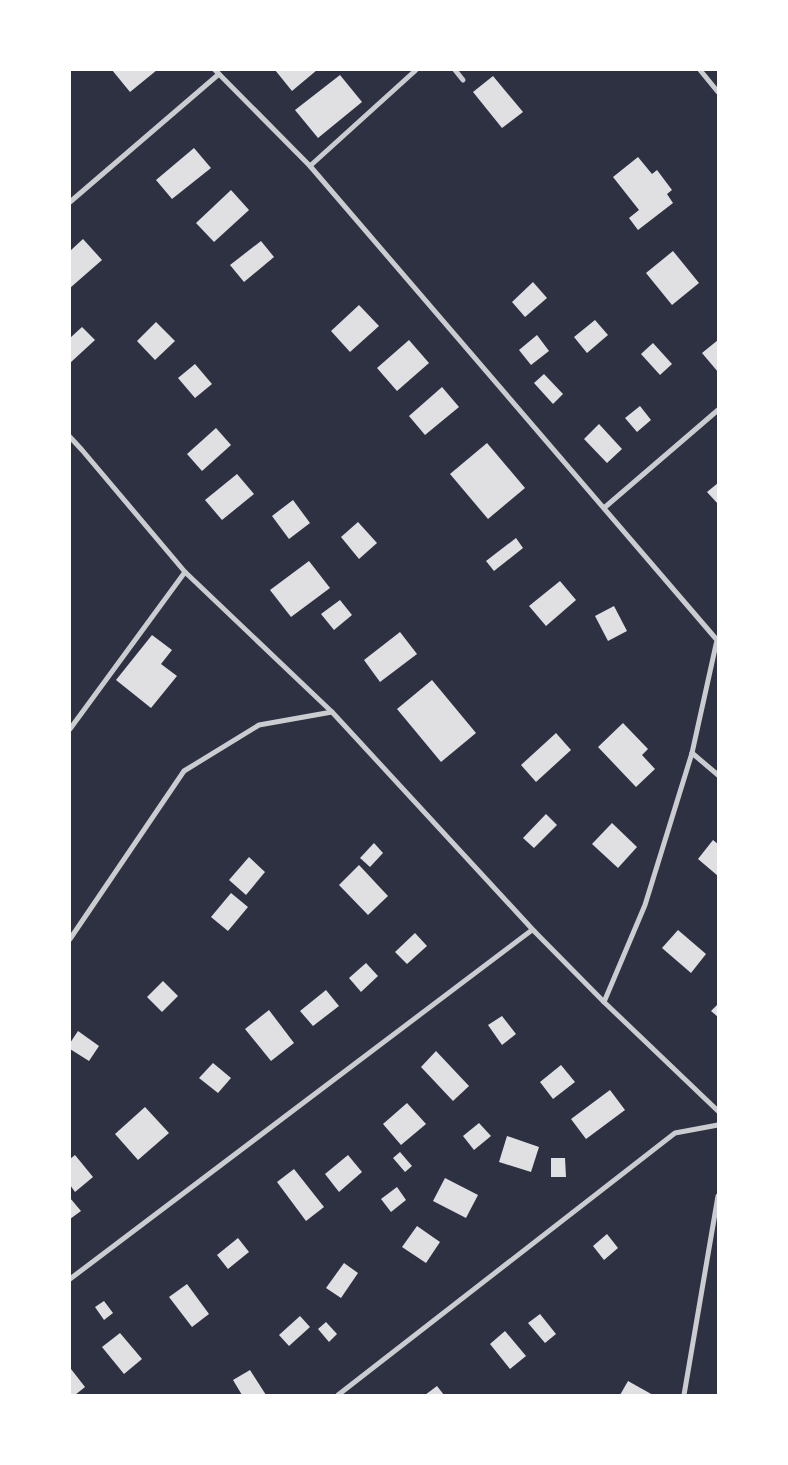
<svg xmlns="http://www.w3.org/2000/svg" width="788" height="1465" viewBox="0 0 788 1465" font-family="'Work Sans',sans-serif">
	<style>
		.building { fill: #e0e0e3 }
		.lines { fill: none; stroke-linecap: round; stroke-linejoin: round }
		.minor { stroke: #caccd0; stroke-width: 5 }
	</style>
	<rect width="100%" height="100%" fill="#2d3142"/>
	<!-- building -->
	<g class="building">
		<polygon points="112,70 157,70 130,92"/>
		<polygon points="275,70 317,70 292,91"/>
		<polygon points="340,75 362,102 318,138 295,110"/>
		<polygon points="493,76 523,112 502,128 473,92"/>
		<polygon points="194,148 211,168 172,199 156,180"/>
		<polygon points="638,157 652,174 657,170 672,190 667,194 673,203 638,230 629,218 639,210 613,177"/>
		<polygon points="231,190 249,210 214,242 196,223"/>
		<polygon points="83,239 102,260 70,288 70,251"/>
		<polygon points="261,241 274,257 244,282 230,265"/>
		<polygon points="673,251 699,283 672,305 646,273"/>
		<polygon points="533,282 547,298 525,317 512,302"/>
		<polygon points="359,305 379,326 350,352 331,331"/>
		<polygon points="595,320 608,335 587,353 574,337"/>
		<polygon points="156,322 175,341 155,360 137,341"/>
		<polygon points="82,327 95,340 70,363 70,338"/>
		<polygon points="537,335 549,351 531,365 519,350"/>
		<polygon points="409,340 429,363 397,391 377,368"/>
		<polygon points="718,340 718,372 702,353"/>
		<polygon points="653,343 672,364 660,375 641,354"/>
		<polygon points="195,364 212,384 195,398 178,378"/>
		<polygon points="544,374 563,394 553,404 534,383"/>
		<polygon points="442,387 459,407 425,435 409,416"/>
		<polygon points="640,406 651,420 637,432 625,418"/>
		<polygon points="599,424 622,449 607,463 584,439"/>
		<polygon points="216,428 231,445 202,471 187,454"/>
		<polygon points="487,443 525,488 488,519 450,474"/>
		<polygon points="237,474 254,494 222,520 205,500"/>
		<polygon points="718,483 718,504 707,492"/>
		<polygon points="293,500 310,523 289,539 272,516"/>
		<polygon points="358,522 377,543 359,559 341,537"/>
		<polygon points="516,538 523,548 494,571 486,561"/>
		<polygon points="309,561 330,588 291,617 270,590"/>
		<polygon points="560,581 576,600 546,626 529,606"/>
		<polygon points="340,600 352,615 334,630 321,614"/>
		<polygon points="614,606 627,631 608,641 595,616"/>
		<polygon points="400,632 417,654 380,682 364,660"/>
		<polygon points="152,635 172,650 161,664 177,676 151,708 116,680"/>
		<polygon points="432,680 476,733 441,762 397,709"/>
		<polygon points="623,723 648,749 642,755 655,769 636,787 598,747"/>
		<polygon points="556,733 571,750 536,782 521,765"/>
		<polygon points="546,814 557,825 534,848 523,838"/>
		<polygon points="612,823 637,847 618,868 592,844"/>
		<polygon points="713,840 718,844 718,876 698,859"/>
		<polygon points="374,843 383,853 370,867 360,858"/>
		<polygon points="249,857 265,872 246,895 229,880"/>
		<polygon points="359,865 388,896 368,915 339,885"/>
		<polygon points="231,893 248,907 228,931 211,917"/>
		<polygon points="678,930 706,954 691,973 662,948"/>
		<polygon points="415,933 427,946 407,964 395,952"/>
		<polygon points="366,963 378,976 361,992 349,978"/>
		<polygon points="163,981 178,996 162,1012 147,997"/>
		<polygon points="326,990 339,1006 313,1026 300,1011"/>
		<polygon points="718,1004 718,1017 711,1011"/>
		<polygon points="269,1010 294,1043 271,1061 245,1029"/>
		<polygon points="502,1016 516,1034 502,1045 488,1025"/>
		<polygon points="78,1031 99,1046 89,1061 70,1049 70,1043"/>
		<polygon points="436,1051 469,1086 453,1101 421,1067"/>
		<polygon points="213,1063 231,1078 218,1093 199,1078"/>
		<polygon points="561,1065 575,1082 553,1099 540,1082"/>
		<polygon points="610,1090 625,1110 586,1139 571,1119"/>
		<polygon points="407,1103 426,1124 401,1145 383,1124"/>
		<polygon points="145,1107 169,1133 138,1160 115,1134"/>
		<polygon points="479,1123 491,1136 474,1150 463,1136"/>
		<polygon points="507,1136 539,1147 531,1172 499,1162"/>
		<polygon points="400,1152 412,1166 405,1172 393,1158"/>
		<polygon points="75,1155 93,1177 75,1192 70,1185 70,1159"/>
		<polygon points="348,1155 362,1172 339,1192 325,1174"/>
		<polygon points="551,1158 565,1158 566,1177 551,1177"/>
		<polygon points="294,1169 324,1207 306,1221 277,1182"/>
		<polygon points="445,1178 478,1195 466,1218 433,1201"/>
		<polygon points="397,1187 406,1200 391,1212 381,1199"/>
		<polygon points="70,1198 81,1211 70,1219"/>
		<polygon points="417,1226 440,1242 426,1263 402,1247"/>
		<polygon points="607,1234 618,1248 604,1260 593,1246"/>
		<polygon points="238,1238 249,1252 228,1269 217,1255"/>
		<polygon points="344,1263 358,1273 341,1298 326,1288"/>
		<polygon points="187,1284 209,1314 192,1327 169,1297"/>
		<polygon points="104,1301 113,1313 104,1320 95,1307"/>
		<polygon points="540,1314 556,1334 545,1343 528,1323"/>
		<polygon points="300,1316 310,1327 289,1346 279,1335"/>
		<polygon points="326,1322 337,1334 329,1342 318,1329"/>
		<polygon points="505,1331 526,1356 510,1369 490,1344"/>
		<polygon points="120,1333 142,1359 124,1374 102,1347"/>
		<polygon points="71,1369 85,1387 75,1395 70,1395 70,1370"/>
		<polygon points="250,1370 266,1395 242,1395 233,1380"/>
		<polygon points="628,1381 653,1395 620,1395"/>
		<polygon points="437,1386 444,1395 425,1395"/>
	</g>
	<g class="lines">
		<!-- minor -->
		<g class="minor">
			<polyline points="215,70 310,166 717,640 692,753 645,905 604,1002"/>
			<polyline points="455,70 463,80"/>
			<polyline points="700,70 718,92"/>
			<polyline points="310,166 416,70"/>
			<polyline points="70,202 219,74"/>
			<polyline points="70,437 82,450 185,572 332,712 534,931 604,1002 718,1111"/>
			<polyline points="604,508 718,410"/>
			<polyline points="70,729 185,572"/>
			<polyline points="692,753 718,775"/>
			<polyline points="70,939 184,771 259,725 332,712"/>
			<polyline points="70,1279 532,930 534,931"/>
			<polyline points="338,1395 675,1133 718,1125"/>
			<polyline points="684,1395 718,1196"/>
		</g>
	</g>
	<!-- border -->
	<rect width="788" height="1465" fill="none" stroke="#ffffff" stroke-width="142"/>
</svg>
